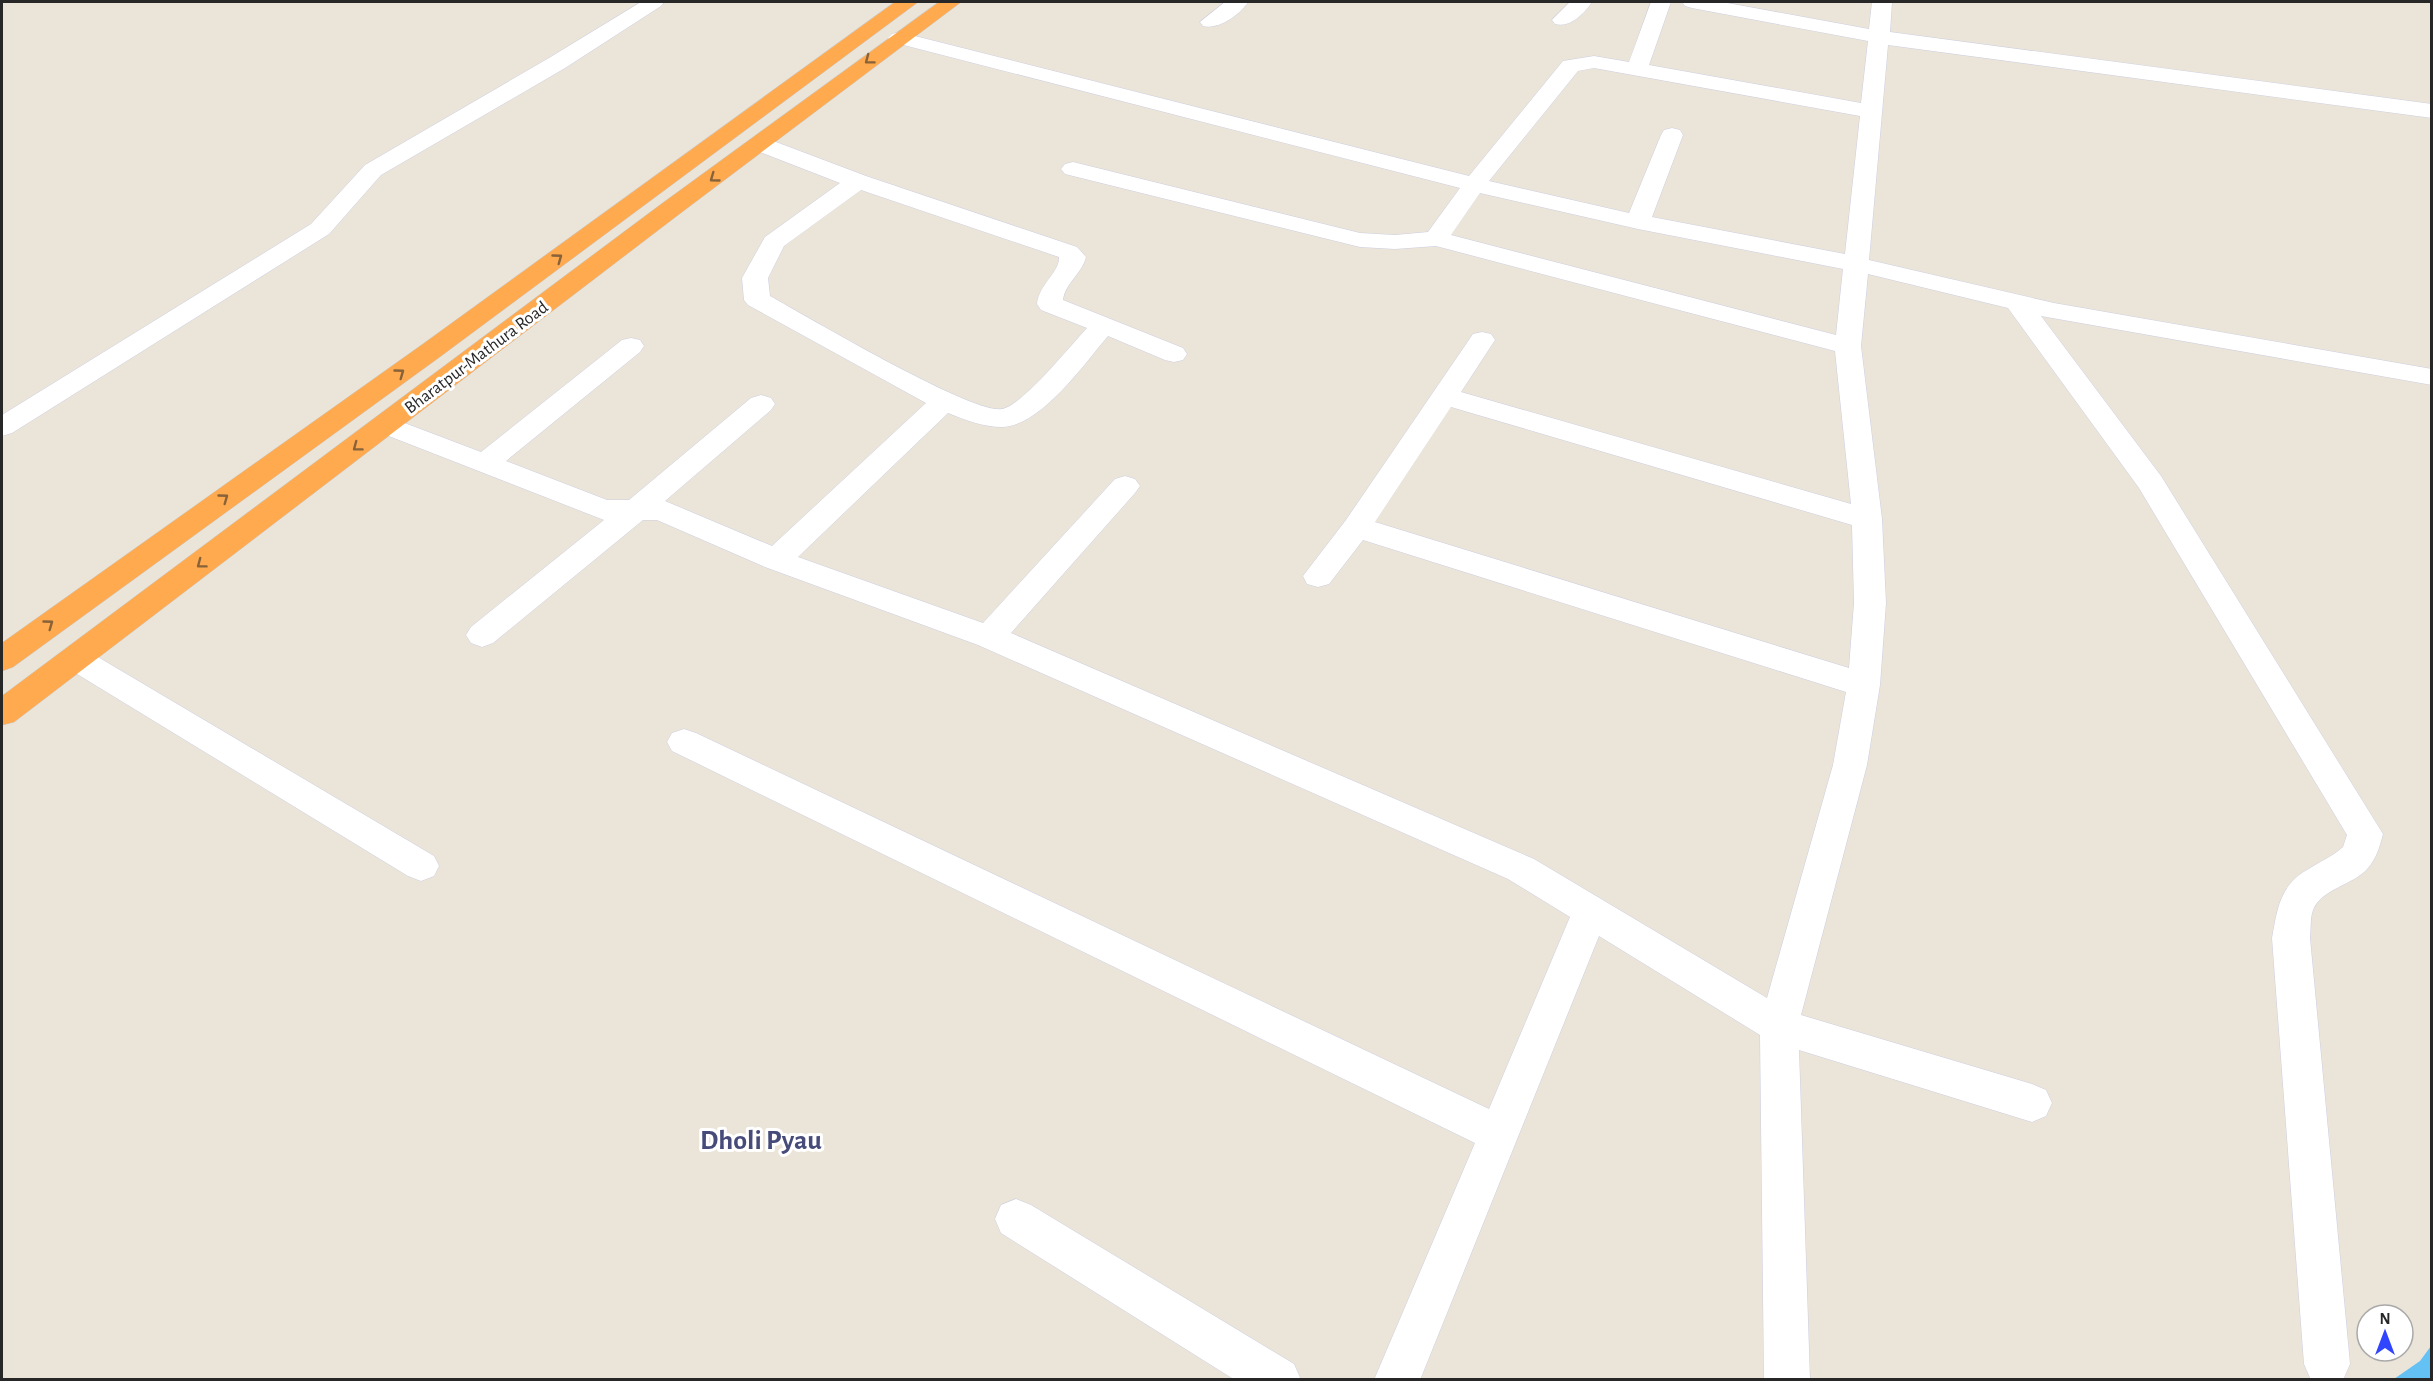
<svg xmlns="http://www.w3.org/2000/svg" width="2433" height="1381" viewBox="0 0 2433 1381" font-family="'Alegreya Sans',sans-serif">
	<style>
		.water { fill: #64c1f4 }
		.lines { fill: none; stroke-linecap: round; stroke-linejoin: round }
		.minor-casing { stroke: #cdcfe2; stroke-width: 1 }
		.highway-casing { stroke: #c7c7c7; stroke-width: 1 }
		.minor { fill: #fff; fill-rule: evenodd }
		.highway { fill: #ffaa4f; fill-rule: evenodd }
		.oneway { stroke: #886239 }
		.labels { text-anchor: middle; stroke-width: 6; stroke-linejoin: round; paint-order: stroke }
		.street-label { font-size: 18px; fill: #272727; stroke: #fff }
		.near-district-label { font-size: 28px; font-weight: bold; fill: #464b7a; stroke: #fff }
	</style>
	<rect width="100%" height="100%" fill="#ebe4d8"/>
	<!-- water -->
	<polygon class="water" points="2431,1346 2431,1379 2394,1379 2420,1361"/>
	<g class="lines">
		<defs>
			<g id="minor">
				<polygon points="641,2 664,2 661,6 565,68 381,175 329,234 12,433 2,436 2,415 311,224 365,165 549,58"/>
				<path d="M1225 2H1248C1240 15 1218 30 1203 26L1200 22Z"/>
				<path d="M1570 2H1592C1584 14 1570 28 1555 24L1552 20Z"/>
				<path d="M1651 2H1671L1649 65 1861 103 1868 41 1692 8 1685 6 1682 2H1722L1869 29 1872 2H1892L1890 32 2432 104V118L1888 45 1869 260 2054 303 2432 369V385L2041 316 2161 476 2383 834C2380 846 2376 859 2368 868 2354 885 2322 888 2313 910 2310 918 2311 929 2310 938L2350 1364 2343 1380H2311L2304 1364 2272 938C2277 910 2280 885 2307 870 2319 862 2332 857 2343 847L2347 835 2139 488 2008 308 1868 274 1861 346 1882 519 1886 603 1880 685 1867 765 1801 1015 2032 1084 2046 1090 2052 1103 2046 1116 2032 1122 1799 1050 1810 1380H1764L1760 1035 1599 936 1420 1380H1374L1475 1143 672 751 667 742 672 733 684 729 696 733 1489 1109 1570 917 1508 879 978 645 765 567 657 520H643L493 643 482 647 471 643 466 635 471 627 604 520 376 431 372 425 376 419 386 416 481 452 622 340 631 338 640 340 644 346 640 352 506 461 607 500H629L751 398 761 395 771 398 775 404 771 410 665 501 772 546 926 403 748 305 744 300 742 278 765 237 840 183 752 149 748 144 752 139 760 137 768 139 866 176 1077 247 1086 257C1082 274 1065 283 1063 300L1183 348 1187 354 1183 360 1174 362 1165 360 1108 336C1084 364 1041 426 1002 427 984 427 965 420 948 413L798 557 983 623 1115 479 1125 476 1135 479 1140 486 1135 493 1011 633 1534 859 1767 998 1833 765 1846 692 1363 540 1329 584 1318 587 1307 584 1303 576 1346 520 1473 334 1482 332 1491 334 1495 340 1461 392 1851 504 1835 351 1436 246 1395 249 1360 247 1065 174 1061 169 1065 164 1073 162 1360 233 1395 235 1428 232 1460 188 892 42 888 38 892 34 899 32 1469 176 1563 61 1594 56 1629 62ZM1594 68 1860 116 1845 254 1652 217 1683 135 1680 130 1672 128 1664 130 1661 135 1629 213 1489 181 1578 71ZM861 190 1059 257C1060 272 1039 284 1037 304L1041 310 1087 328C1071 345 1023 405 1002 409 973 415 806 316 770 296L768 278 784 246ZM1480 193 1638 229 1843 269 1836 335 1451 235ZM1451 407 1852 525 1854 603 1849 668 1375 522Z"/>
				<polygon points="75,646 86,650 434,856 439,866 434,876 421,881 408,876 64,666 59,658 64,650"/>
				<polygon points="1016,1199 1031,1205 1294,1364 1301,1380 1235,1380 1001,1233 995,1219 1001,1205"/>
			</g>
			<g id="highway">
				<polygon points="895,2 918,2 441,356 13,667 2,671 2,643 423,344"/>
				<polygon points="939,2 961,2 678,215 14,722 2,725 2,696 660,205"/>
			</g>
		</defs>
		<!-- minor casing -->
		<use href="#minor" class="minor-casing"/>
		<!-- highway casing -->
		<use href="#highway" class="highway-casing"/>
		<!-- minor -->
		<use href="#minor" class="minor"/>
		<!-- highway -->
		<use href="#highway" class="highway"/>
	</g>
	<!-- one-way arrows -->
	<defs><path id="oneway-chevron" d="M-2-3.5L2.5 0L-2 3.5" fill="none" stroke-width="1.6" stroke-linecap="round" stroke-linejoin="round" transform="scale(1.5)"/></defs>
	<g class="oneway">
		<use href="#oneway-chevron" transform="translate(869 60) rotate(143)"/>
		<use href="#oneway-chevron" transform="translate(714 178) rotate(144)"/>
		<use href="#oneway-chevron" transform="translate(558 258) rotate(-36)"/>
		<use href="#oneway-chevron" transform="translate(400 373) rotate(-36)"/>
		<use href="#oneway-chevron" transform="translate(357 447) rotate(143)"/>
		<use href="#oneway-chevron" transform="translate(224 498) rotate(-36)"/>
		<use href="#oneway-chevron" transform="translate(201 564) rotate(143)"/>
		<use href="#oneway-chevron" transform="translate(49 624) rotate(-36)"/>
	</g>
	<g class="labels">
		<!-- street labels -->
		<g class="street-label">
			<text transform="translate(476 357) rotate(-37)" y="6">Bharatpur-Mathura Road</text>
		</g>
		<!-- near-district labels -->
		<g class="near-district-label">
			<text x="761" y="1149">Dholi Pyau</text>
		</g>
	</g>
	<!-- border -->
	<rect width="2433" height="1381" fill="none" stroke="#272727" stroke-width="6"/>
	<!-- north arrow -->
	<g transform="translate(2385 1333)"><circle r="28" fill="#ffffff" stroke="#a9a9a9" stroke-width="1.5"/>
	<path d="M0-4.5L10 22L0 15L-10 22Z" fill="#3145ff"/>
	<text y="-9" font-size="16" font-weight="bold" text-anchor="middle" fill="#272727">N</text>
	</g>
</svg>
